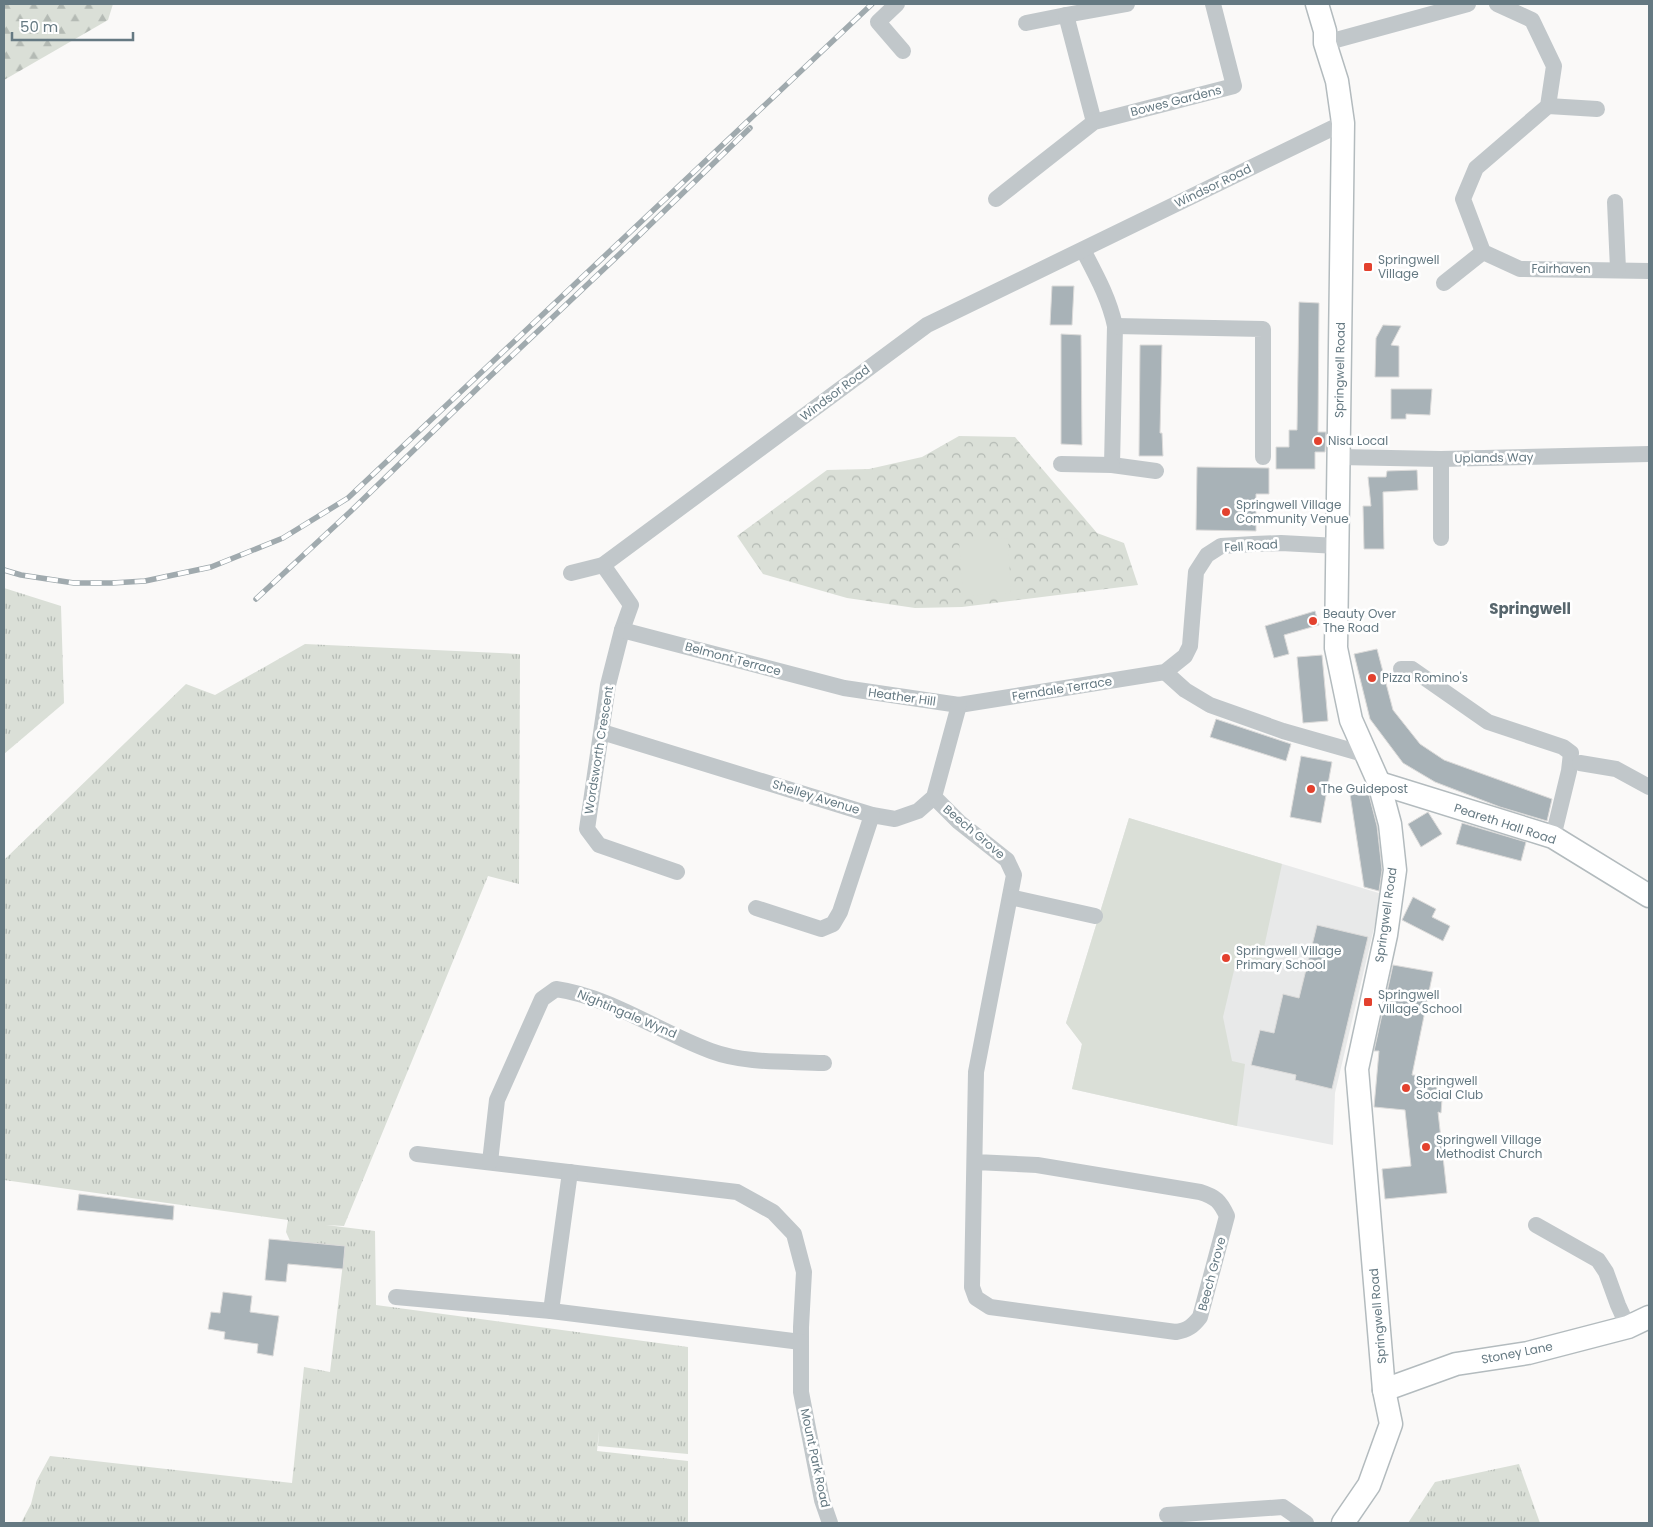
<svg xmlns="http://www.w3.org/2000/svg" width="1653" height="1527" viewBox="0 0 1653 1527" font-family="Poppins,sans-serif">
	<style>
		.built { fill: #e8e9e9 }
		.grass { fill: url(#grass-tufts) }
		.forest { fill: url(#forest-firs) }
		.park { fill: url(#park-crowns) }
		.pitch { fill: #dadfd7 }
		.building { fill: #a8b2b7; stroke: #dcdbda }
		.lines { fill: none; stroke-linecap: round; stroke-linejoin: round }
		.secondary-casing { stroke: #b3bbbe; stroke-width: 25 }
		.street { stroke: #c1c7ca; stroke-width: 16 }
		.secondary { stroke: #fff; stroke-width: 22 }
		.rail-casing { stroke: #a0aaae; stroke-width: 5.5 }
		.rail { stroke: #fff; stroke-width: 4; stroke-dasharray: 11; stroke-linecap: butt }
		.poi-dot { fill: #e3412e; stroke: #fff; stroke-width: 2 }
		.labels { text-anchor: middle; stroke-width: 5; stroke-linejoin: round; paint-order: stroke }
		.street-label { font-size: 12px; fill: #657982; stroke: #fff }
		.poi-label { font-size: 12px; fill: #657982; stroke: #fff; text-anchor: start }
		.quarter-label { font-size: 15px; font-weight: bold; fill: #57666d; stroke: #fff }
	</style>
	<defs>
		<pattern id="grass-tufts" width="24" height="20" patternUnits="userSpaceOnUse" patternTransform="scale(1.25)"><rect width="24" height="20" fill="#dadfd7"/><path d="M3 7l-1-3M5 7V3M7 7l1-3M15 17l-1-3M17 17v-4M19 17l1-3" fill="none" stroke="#b4bab4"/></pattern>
		<pattern id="forest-firs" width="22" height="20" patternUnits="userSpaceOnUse" patternTransform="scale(1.25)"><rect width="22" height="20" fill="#dadfd7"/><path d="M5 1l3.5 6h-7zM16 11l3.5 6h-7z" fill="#b4bab4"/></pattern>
		<pattern id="park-crowns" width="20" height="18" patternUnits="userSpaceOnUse" patternTransform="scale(1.25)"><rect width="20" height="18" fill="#dadfd7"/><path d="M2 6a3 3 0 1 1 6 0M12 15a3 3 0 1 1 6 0" fill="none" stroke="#b4bab4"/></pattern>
	</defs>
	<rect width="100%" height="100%" fill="#faf9f8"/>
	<!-- built -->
	<polygon class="built" points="1129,818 1382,894 1335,1093 1333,1145 1237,1126 1072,1089 1082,1044 1066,1023"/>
	<!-- grass -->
	<g class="grass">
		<polygon points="4,588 61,606 64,703 4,754"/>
		<polygon points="305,644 520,654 519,884 488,876 344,1226 326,1225 375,1231 376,1305 688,1347 688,1454 598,1446 599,1431 597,1451 688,1461 688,1523 21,1523 31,1504 37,1480 50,1456 292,1483 304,1367 330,1372 345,1246 290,1241 286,1232 288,1220 4,1180 4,860 186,684 215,695"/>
		<polygon points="1519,1464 1540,1523 1408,1523 1435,1482"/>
	</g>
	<!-- forest -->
	<polygon class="forest" points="4,4 113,4 108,20 4,80"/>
	<!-- park -->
	<polygon class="park" points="959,436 1015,437 1097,533 1124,543 1138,585 962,607 915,608 847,598 763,574 737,536 827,470 869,469 922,457"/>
	<!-- pitch -->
	<g class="pitch">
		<polygon points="1008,538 1011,593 963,596 959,541"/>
		<polygon points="1129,818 1282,864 1260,966 1236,962 1223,1017 1232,1061 1245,1064 1237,1126 1072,1089 1082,1044 1066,1023"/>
	</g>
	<!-- building -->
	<g class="building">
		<polygon points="1052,286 1074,286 1072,325 1050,325"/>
		<polygon points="1299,302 1319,303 1318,432 1326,432 1325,452 1315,452 1315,469 1276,469 1276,447 1289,447 1289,430 1297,430"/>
		<polygon points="1383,325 1401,326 1391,345 1399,346 1399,377 1375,377 1376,338"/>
		<polygon points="1061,334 1081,335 1082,445 1061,444"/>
		<polygon points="1140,345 1162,345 1160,433 1162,433 1163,456 1139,456"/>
		<polygon points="1391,389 1432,389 1430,415 1406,414 1406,419 1391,419"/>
		<polygon points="1197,467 1269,468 1269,494 1256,494 1256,531 1196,530"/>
		<polygon points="1417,470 1418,490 1383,492 1384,549 1364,549 1363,506 1371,506 1368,477 1386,477 1387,471"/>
		<polygon points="1315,611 1319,625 1284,635 1289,654 1274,658 1265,626"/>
		<polygon points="1377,649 1393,710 1420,744 1444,760 1552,799 1547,821 1500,807 1435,782 1403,763 1370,719 1354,654"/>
		<polygon points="1322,655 1328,721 1303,723 1297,657"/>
		<polygon points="1216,719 1291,744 1286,761 1210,737"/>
		<polygon points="1301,756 1332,762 1321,823 1290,817"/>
		<polygon points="1350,794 1369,795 1377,826 1382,870 1379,891 1364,887"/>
		<polygon points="1428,812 1442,834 1421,847 1408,824"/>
		<polygon points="1462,823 1526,842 1521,861 1456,844"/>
		<polygon points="1413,897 1436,909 1432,917 1450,926 1443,941 1402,920"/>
		<polygon points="1317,925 1368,937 1332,1089 1295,1080 1296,1075 1251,1065 1260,1030 1274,1033 1283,994 1299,998"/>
		<polygon points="1393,965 1433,972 1412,1075 1438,1077 1436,1098 1442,1099 1441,1113 1438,1112 1447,1193 1385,1199 1382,1169 1411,1166 1405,1110 1374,1107 1379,1051 1374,1051"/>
		<polygon points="79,1194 174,1206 173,1220 77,1210"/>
		<polygon points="269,1239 345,1246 343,1269 288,1264 286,1282 265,1280"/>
		<polygon points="223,1292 252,1296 250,1312 279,1316 273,1356 257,1353 258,1344 224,1339 225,1332 208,1329 211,1312 220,1313"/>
	</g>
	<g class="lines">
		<defs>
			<g id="secondary">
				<polyline points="1317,4 1325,31 1325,43 1337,81 1343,123 1336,648 1351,720 1379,783 1390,824 1395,870 1386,935 1357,1069 1384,1390 1391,1424 1369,1485 1343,1523"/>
				<polyline points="1379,783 1553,837 1649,896"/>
				<polyline points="1384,1390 1456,1364 1528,1353 1628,1327 1649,1317"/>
			</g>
		</defs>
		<!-- secondary casing -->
		<use href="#secondary" class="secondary-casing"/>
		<!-- street -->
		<g class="street">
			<polyline points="897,4 878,22 903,51"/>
			<polyline points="1497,4 1532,20 1554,66 1548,106 1476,168 1463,199 1483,252 1520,269 1649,271"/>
			<polyline points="1026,23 1066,15"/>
			<polyline points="1325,43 1468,4"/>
			<polyline points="1548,106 1597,109"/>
			<polyline points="1094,122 1066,15 1127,4"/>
			<polyline points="996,199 1094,122 1234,86 1213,4"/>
			<polyline points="1615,202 1618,269"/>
			<path d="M1083 250C1096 275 1109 298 1115 326L1112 465 1156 471"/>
			<polyline points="1444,283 1483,252"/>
			<polyline points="1115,326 1263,329 1263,457"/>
			<polyline points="1339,457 1441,459 1649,454"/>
			<polyline points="1441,459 1441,538"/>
			<polyline points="1061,464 1112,465"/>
			<polyline points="603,565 631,605 622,630 608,685 587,829 599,845 677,872"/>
			<polyline points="571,573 603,565 927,325 1343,123"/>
			<polyline points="622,630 844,688 959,705 1165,672 1185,656 1190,646 1196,572 1207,555 1221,546 1254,544 1281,543 1338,546"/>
			<polyline points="1401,669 1412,669 1488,722 1563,747 1571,753 1569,771 1553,837"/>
			<polyline points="1165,672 1185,690 1210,705 1283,731 1367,755"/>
			<polyline points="602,732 872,815 895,819 918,811 934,797 959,705"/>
			<polyline points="1580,763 1616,769 1649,787"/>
			<path d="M934 797 959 822 1007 860 1014 875 976 1072 972 1287 976 1298 990 1307 1176 1332C1188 1330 1193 1326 1200 1317L1227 1216C1220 1201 1216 1197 1200 1192L1037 1165 975 1162"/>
			<polyline points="1010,897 1095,916"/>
			<polyline points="756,908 821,929 833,924 840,912 872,815"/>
			<polyline points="417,1154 737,1192 773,1212 794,1234 804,1272 801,1327 801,1392 822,1500 830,1523"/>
			<path d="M490 1162 497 1100 542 999 556 989C611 997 659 1032 711 1051 746 1064 787 1061 824 1063"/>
			<polyline points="1536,1225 1598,1260 1606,1272 1618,1305 1628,1327"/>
			<polyline points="396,1297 551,1311 570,1172"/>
			<polyline points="551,1311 801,1342"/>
			<polyline points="1167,1515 1283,1507 1306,1523"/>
		</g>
		<!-- secondary -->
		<use href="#secondary" class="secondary"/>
		<defs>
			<g id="rail">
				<polyline points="4,570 21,575 74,583 112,583 145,581 211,567 283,538 348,498 872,4"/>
				<polyline points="256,599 350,512 483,383 624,250 750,128"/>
			</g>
		</defs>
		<!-- rail casing -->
		<use href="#rail" class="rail-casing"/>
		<!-- rail -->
		<use href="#rail" class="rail"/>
	</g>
	<!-- markers -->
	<g class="poi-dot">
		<rect x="1363" y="262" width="10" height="10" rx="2.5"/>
		<circle cx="1318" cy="441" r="5"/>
		<circle cx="1226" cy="512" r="5"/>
		<circle cx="1313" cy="621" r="5"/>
		<circle cx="1372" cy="678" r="5"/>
		<circle cx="1311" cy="789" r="5"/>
		<circle cx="1226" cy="958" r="5"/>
		<rect x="1363" y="997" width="10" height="10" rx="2.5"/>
		<circle cx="1406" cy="1088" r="5"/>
		<circle cx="1426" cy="1147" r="5"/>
	</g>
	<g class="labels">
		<!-- street labels -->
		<g class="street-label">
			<text transform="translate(1176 101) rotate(-14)" y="4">Bowes Gardens</text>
			<text transform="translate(1213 186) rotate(-26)" y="4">Windsor Road</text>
			<text x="1561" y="273">Fairhaven</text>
			<text transform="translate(1340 370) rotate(-89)" y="4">Springwell Road</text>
			<text transform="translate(835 393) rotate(-37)" y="4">Windsor Road</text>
			<text transform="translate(1494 458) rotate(-1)" y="4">Uplands Way</text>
			<text transform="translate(1251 546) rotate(-4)" y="4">Fell Road</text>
			<text transform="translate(733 659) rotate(15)" y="4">Belmont Terrace</text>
			<text transform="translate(1062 689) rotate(-9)" y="4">Ferndale Terrace</text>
			<text transform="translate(902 697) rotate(8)" y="4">Heather Hill</text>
			<text transform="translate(599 750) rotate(-81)" y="4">Wordsworth Crescent</text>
			<text transform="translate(816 797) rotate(17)" y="4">Shelley Avenue</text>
			<text transform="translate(1505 824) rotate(18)" y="4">Peareth Hall Road</text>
			<text transform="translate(974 832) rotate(40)" y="4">Beech Grove</text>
			<text transform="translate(1386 915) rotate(-82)" y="4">Springwell Road</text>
			<text transform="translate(627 1014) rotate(23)" y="4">Nightingale Wynd</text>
			<text transform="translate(1212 1274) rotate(-75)" y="4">Beech Grove</text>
			<text transform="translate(1378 1316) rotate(-95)" y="4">Springwell Road</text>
			<text transform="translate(1517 1353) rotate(-11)" y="4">Stoney Lane</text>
			<text transform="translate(815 1458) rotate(78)" y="4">Mount Park Road</text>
		</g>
		<!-- poi labels -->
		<g class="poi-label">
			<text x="1378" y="264">Springwell<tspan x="1378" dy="14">Village</tspan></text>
			<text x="1328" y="445">Nisa Local</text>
			<text x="1236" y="509">Springwell Village<tspan x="1236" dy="14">Community Venue</tspan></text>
			<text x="1323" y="618">Beauty Over<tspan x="1323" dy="14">The Road</tspan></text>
			<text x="1382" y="682">Pizza Romino's</text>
			<text x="1321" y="793">The Guidepost</text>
			<text x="1236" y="955">Springwell Village<tspan x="1236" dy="14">Primary School</tspan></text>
			<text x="1378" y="999">Springwell<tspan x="1378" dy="14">Village School</tspan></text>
			<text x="1416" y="1085">Springwell<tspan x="1416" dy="14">Social Club</tspan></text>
			<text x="1436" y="1144">Springwell Village<tspan x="1436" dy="14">Methodist Church</tspan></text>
		</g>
		<!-- quarter labels -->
		<g class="quarter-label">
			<text x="1530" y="614">Springwell</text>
		</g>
	</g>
	<!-- border -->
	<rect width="1653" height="1527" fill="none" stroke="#657982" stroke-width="10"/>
	<!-- scale -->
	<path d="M12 32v8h121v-8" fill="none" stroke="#657982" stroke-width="2.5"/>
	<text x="20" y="32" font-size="15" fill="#657982" stroke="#ffffff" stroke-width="4" paint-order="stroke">50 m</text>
</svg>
